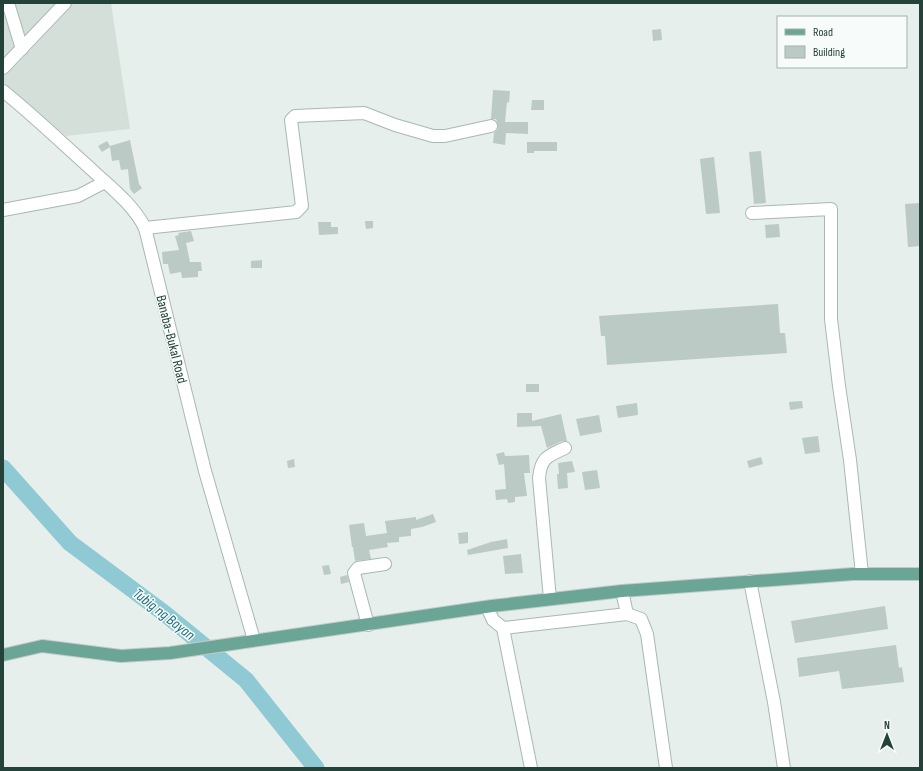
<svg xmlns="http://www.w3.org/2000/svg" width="923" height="771" viewBox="0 0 923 771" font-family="'Sofia Sans Condensed',sans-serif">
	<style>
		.built { fill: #d4dfda }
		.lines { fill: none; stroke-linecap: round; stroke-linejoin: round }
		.river { stroke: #8ec9d4; stroke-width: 17 }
		.building { fill: #bbcac4 }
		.minor-casing { stroke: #a8b8b2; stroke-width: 14 }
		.major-casing { stroke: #c2cac8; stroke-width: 14 }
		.minor { stroke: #fff; stroke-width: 12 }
		.major { stroke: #6aa596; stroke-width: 12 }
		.labels { text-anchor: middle; stroke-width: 3; stroke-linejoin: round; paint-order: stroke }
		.street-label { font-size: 14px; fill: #24423a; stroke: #f7fbf9 }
		.water-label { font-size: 15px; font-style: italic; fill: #1c6f80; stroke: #f7fbf9 }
	</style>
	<rect width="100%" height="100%" fill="#e6efeb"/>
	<!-- built -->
	<polygon class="built" points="3,3 111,3 130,129 66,136 3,82"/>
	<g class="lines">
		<!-- river -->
		<polyline class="river" points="3,468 70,543 164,613 246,680 316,768"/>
	</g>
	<!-- building -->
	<g class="building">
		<polygon points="661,29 662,40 653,41 652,30"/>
		<polygon points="493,90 510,91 509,103 507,102 505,122 528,122 528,134 506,133 505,145 493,143 494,133 498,129 498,125 496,119 491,119"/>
		<polygon points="532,100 544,100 544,110 531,110"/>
		<polygon points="130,140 139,184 142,188 134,194 130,189 128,169 121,170 119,160 112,161 110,147 102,152 98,146 107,141 110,146"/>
		<polygon points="527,142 557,142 557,151 534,151 534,153 527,153"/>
		<polygon points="761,151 766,203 754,204 749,152"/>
		<polygon points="714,157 720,213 706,214 700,159"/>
		<polygon points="920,203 920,246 908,247 905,204"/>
		<polygon points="365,221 373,221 373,228 366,229"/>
		<polygon points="318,222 331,222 331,227 338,227 338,234 319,235"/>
		<polygon points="779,224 780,237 766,238 765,225"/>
		<polygon points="191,231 194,241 186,243 190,262 201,262 202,271 198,271 198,277 182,278 181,272 170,274 168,264 163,264 162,252 179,250 175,236 179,235 178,233"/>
		<polygon points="262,260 262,268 251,268 251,261"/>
		<polygon points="778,304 780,333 785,333 787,353 607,365 605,336 601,336 599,316"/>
		<rect x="526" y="384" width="13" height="8"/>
		<polygon points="802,401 803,408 790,410 789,402"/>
		<polygon points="637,403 638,415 618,418 616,406"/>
		<polygon points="517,413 532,413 532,421 561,414 567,441 562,441 547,448 541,426 517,427"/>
		<polygon points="599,415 602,432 580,436 576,419"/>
		<polygon points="818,436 820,452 805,454 802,438"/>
		<polygon points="504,452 505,456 529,455 530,473 524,473 527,496 515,497 515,502 508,503 507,499 496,500 495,490 506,489 504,464 499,465 496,454"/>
		<polygon points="761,457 763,464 749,468 747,461"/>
		<polygon points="294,459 295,467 288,468 287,461"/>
		<polygon points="572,461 575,472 567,473 568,488 558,489 557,474 559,474 558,463"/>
		<polygon points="597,470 600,488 585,490 582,472"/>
		<polygon points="433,514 436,522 422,527 411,529 411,536 399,537 399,542 387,543 388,547 369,550 371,559 355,561 353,547 352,547 349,525 364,523 366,536 387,533 385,521 416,517 416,520"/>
		<polygon points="468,532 468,543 459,544 458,533"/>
		<polygon points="507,539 508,548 468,555 467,550 491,542"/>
		<polygon points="521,554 523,573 505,574 503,556"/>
		<polygon points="329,565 331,574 324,575 322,566"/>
		<polygon points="347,575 349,582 341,584 340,577"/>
		<polygon points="885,606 888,629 795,643 791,621"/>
		<polygon points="896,645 899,668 902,667 904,682 842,689 839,671 799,677 797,658"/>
	</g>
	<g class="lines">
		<defs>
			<g id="minor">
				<polyline points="8,3 22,49"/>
				<polyline points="3,68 65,3"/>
				<path d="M3 91C34 116 62 143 91 169 110 187 133 204 145 228L205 471 254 640"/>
				<polyline points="3,210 78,196 105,182"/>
				<polyline points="752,213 831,209 831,319 839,386 850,460 862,574"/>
				<polyline points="145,228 296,212 302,206 291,120 295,116 364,113 395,125 433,136 445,136 491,126"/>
				<polyline points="750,581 774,702 784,768"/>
				<path d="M550 599 539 478C541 457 548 456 565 448"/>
				<polyline points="487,607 493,620 503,628 531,768"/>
				<polyline points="627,614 641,619 647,634 666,768"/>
				<polyline points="368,625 354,573 358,568 385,564"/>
				<polyline points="503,628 627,614 622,591"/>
			</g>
			<polyline id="major" points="3,655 42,646 121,656 170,653 492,606 622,591 853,574 920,574"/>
		</defs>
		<!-- minor casing -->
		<use href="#minor" class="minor-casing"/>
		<!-- major casing -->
		<use href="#major" class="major-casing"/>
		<!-- minor -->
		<use href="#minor" class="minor"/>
		<!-- major -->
		<use href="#major" class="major"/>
	</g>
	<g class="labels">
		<!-- street labels -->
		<g class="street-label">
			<text transform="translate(172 339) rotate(76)" y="5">Banaba-Bukal Road</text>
		</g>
		<!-- water labels -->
		<g class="water-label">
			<text transform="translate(164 614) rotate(38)" y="5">Tubig ng Bayan</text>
		</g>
	</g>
	<!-- border -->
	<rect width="923" height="771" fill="none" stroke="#24423a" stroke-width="8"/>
	<!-- legend -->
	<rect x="777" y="16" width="130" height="52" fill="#f7fbf9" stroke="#a3b1ad"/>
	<rect x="785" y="29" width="20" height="6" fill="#6aa596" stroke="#a3b1ad"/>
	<text x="813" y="36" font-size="12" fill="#24423a">Road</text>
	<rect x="785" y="46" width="20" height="12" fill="#bbcac4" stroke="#a3b1ad"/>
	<text x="813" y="56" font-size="12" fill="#24423a">Building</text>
	<!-- north arrow -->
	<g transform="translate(887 735)" stroke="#f7fbf9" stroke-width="3" paint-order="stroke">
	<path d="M0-3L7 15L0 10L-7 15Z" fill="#24423a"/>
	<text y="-6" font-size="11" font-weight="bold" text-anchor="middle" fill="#24423a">N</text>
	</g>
</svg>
